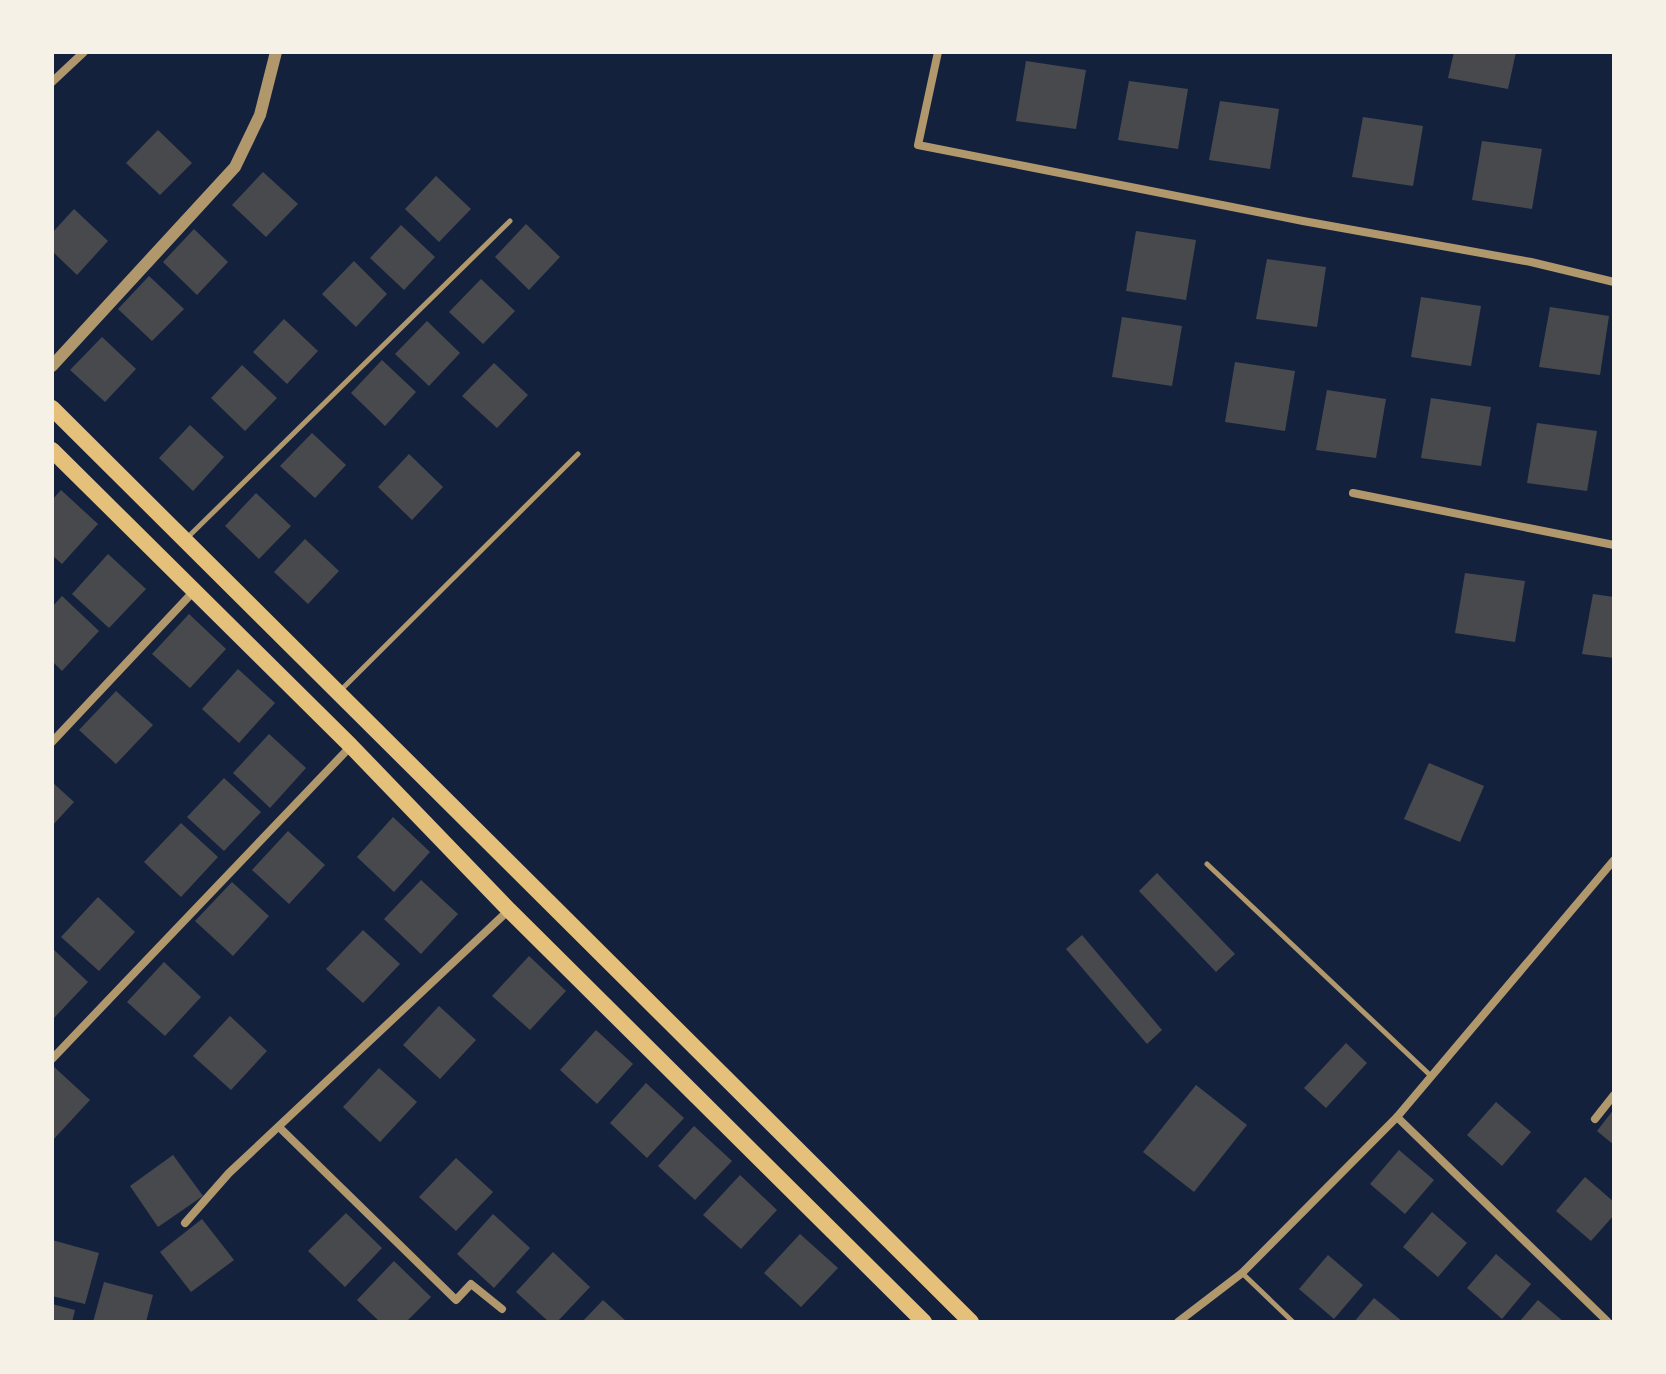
<svg xmlns="http://www.w3.org/2000/svg" width="1666" height="1374" viewBox="0 0 1666 1374" font-family="'Fira Sans Condensed',sans-serif">
	<style>
		.building { fill: #48494c }
		.lines { fill: none; stroke-linecap: round; stroke-linejoin: round }
		.service { stroke: #b1986c; stroke-width: 5 }
		.minor { stroke: #b1986c; stroke-width: 8 }
		.tertiary { stroke: #b1986c; stroke-width: 12 }
		.trunk { stroke: #e5c07b; stroke-width: 16 }
	</style>
	<rect width="100%" height="100%" fill="#14213d"/>
	<!-- building -->
	<g class="building">
		<polygon points="1454,52 1516,52 1508,89 1448,78"/>
		<polygon points="1026,61 1086,70 1076,129 1016,121"/>
		<polygon points="1129,81 1188,89 1178,149 1118,140"/>
		<polygon points="1220,101 1279,109 1270,169 1209,160"/>
		<polygon points="1363,117 1423,126 1413,186 1352,177"/>
		<polygon points="158,130 192,163 160,195 126,163"/>
		<polygon points="1482,141 1542,149 1532,209 1472,200"/>
		<polygon points="263,172 298,204 266,237 232,205"/>
		<polygon points="436,176 471,209 439,242 405,209"/>
		<polygon points="74,209 108,241 77,275 52,251 52,233"/>
		<polygon points="526,224 560,257 529,290 495,257"/>
		<polygon points="401,225 435,257 404,290 370,258"/>
		<polygon points="194,229 228,262 197,295 163,262"/>
		<polygon points="1136,231 1196,240 1186,300 1126,291"/>
		<polygon points="1267,259 1326,267 1317,327 1256,319"/>
		<polygon points="354,261 387,294 356,327 322,294"/>
		<polygon points="149,276 184,309 152,341 118,309"/>
		<polygon points="481,279 515,311 483,344 449,312"/>
		<polygon points="1421,297 1481,306 1471,366 1411,357"/>
		<polygon points="1550,307 1609,316 1600,375 1539,367"/>
		<polygon points="1122,317 1182,326 1172,386 1112,377"/>
		<polygon points="284,319 318,351 287,384 253,352"/>
		<polygon points="427,321 460,353 429,386 395,354"/>
		<polygon points="102,337 136,369 105,402 70,370"/>
		<polygon points="382,360 416,392 385,426 351,393"/>
		<polygon points="1235,362 1295,371 1285,431 1225,422"/>
		<polygon points="494,363 528,395 497,428 462,396"/>
		<polygon points="242,365 277,398 245,431 211,398"/>
		<polygon points="1327,390 1386,399 1376,458 1316,450"/>
		<polygon points="1431,398 1491,407 1481,466 1421,458"/>
		<polygon points="1537,423 1597,431 1587,491 1527,483"/>
		<polygon points="190,425 224,457 193,491 159,458"/>
		<polygon points="312,433 346,465 315,498 280,466"/>
		<polygon points="409,454 443,487 412,520 378,487"/>
		<polygon points="61,490 98,524 62,564 52,555 52,500"/>
		<polygon points="256,493 291,526 259,559 225,526"/>
		<polygon points="305,539 339,571 308,604 274,572"/>
		<polygon points="108,554 146,589 109,628 72,594"/>
		<polygon points="1465,573 1525,581 1515,642 1455,633"/>
		<polygon points="1593,594 1614,597 1614,658 1582,654"/>
		<polygon points="62,596 99,631 62,671 52,661 52,607"/>
		<polygon points="189,614 226,649 190,688 152,654"/>
		<polygon points="238,669 275,703 239,743 202,709"/>
		<polygon points="116,691 153,725 116,764 79,730"/>
		<polygon points="269,734 306,768 270,808 233,773"/>
		<polygon points="1429,763 1484,786 1460,842 1404,819"/>
		<polygon points="224,778 261,812 224,851 187,817"/>
		<polygon points="52,782 74,802 52,826"/>
		<polygon points="393,817 430,852 394,892 357,857"/>
		<polygon points="181,823 218,857 181,897 144,862"/>
		<polygon points="288,831 325,865 289,904 252,870"/>
		<polygon points="1157,873 1235,954 1216,972 1139,891"/>
		<polygon points="421,880 458,914 421,954 384,919"/>
		<polygon points="232,882 269,916 233,956 195,921"/>
		<polygon points="98,897 135,932 99,971 61,937"/>
		<polygon points="363,930 400,964 363,1003 326,969"/>
		<polygon points="1082,935 1162,1030 1147,1044 1066,949"/>
		<polygon points="52,948 88,982 52,1020"/>
		<polygon points="529,956 566,991 530,1030 492,996"/>
		<polygon points="164,962 201,997 165,1036 127,1002"/>
		<polygon points="439,1006 476,1040 440,1079 403,1045"/>
		<polygon points="230,1016 267,1051 231,1090 193,1056"/>
		<polygon points="596,1030 633,1064 597,1104 560,1070"/>
		<polygon points="1346,1043 1367,1063 1326,1108 1304,1088"/>
		<polygon points="52,1065 90,1100 52,1141"/>
		<polygon points="379,1068 417,1102 380,1142 343,1107"/>
		<polygon points="646,1083 684,1118 647,1158 610,1123"/>
		<polygon points="1196,1085 1247,1125 1194,1192 1143,1152"/>
		<polygon points="1496,1102 1531,1132 1502,1166 1467,1135"/>
		<polygon points="1614,1109 1614,1145 1597,1131"/>
		<polygon points="694,1126 732,1161 695,1200 658,1166"/>
		<polygon points="1399,1150 1434,1180 1405,1214 1370,1184"/>
		<polygon points="173,1155 203,1196 158,1227 130,1186"/>
		<polygon points="456,1158 493,1192 456,1231 419,1197"/>
		<polygon points="740,1175 777,1210 741,1249 703,1215"/>
		<polygon points="1585,1177 1614,1202 1614,1215 1591,1241 1556,1211"/>
		<polygon points="1432,1212 1467,1243 1438,1277 1403,1247"/>
		<polygon points="346,1213 382,1248 345,1287 308,1251"/>
		<polygon points="493,1214 530,1248 494,1288 457,1254"/>
		<polygon points="202,1219 234,1260 191,1292 160,1252"/>
		<polygon points="800,1234 838,1268 801,1307 764,1273"/>
		<polygon points="52,1240 99,1253 85,1304 52,1296"/>
		<polygon points="553,1252 590,1287 557,1322 549,1322 516,1292"/>
		<polygon points="1496,1254 1531,1284 1502,1319 1467,1288"/>
		<polygon points="1328,1255 1363,1285 1334,1319 1299,1289"/>
		<polygon points="394,1261 431,1297 406,1322 380,1322 357,1300"/>
		<polygon points="104,1282 153,1295 146,1322 93,1322"/>
		<polygon points="1374,1298 1403,1322 1354,1322"/>
		<polygon points="603,1300 627,1322 582,1322"/>
		<polygon points="1538,1300 1564,1322 1519,1322"/>
		<polygon points="52,1304 75,1310 72,1322 52,1322"/>
	</g>
	<g class="lines">
		<!-- service -->
		<g class="service">
			<polyline points="188,537 510,221"/>
			<polyline points="341,690 578,454"/>
			<polyline points="1207,864 1431,1076"/>
			<polyline points="1242,1273 1293,1322"/>
		</g>
		<!-- minor -->
		<g class="minor">
			<polyline points="938,52 918,145 1303,221 1531,262 1614,282"/>
			<polyline points="52,82 84,52"/>
			<polyline points="1353,493 1614,545"/>
			<polyline points="52,742 194,591"/>
			<polyline points="52,1059 351,746"/>
			<polyline points="1397,1117 1608,1322"/>
			<polyline points="1595,1119 1614,1095"/>
			<polyline points="279,1127 456,1300 471,1284 502,1309"/>
			<polyline points="185,1223 229,1173 509,910"/>
			<polyline points="1178,1322 1242,1273 1397,1117 1614,860"/>
		</g>
		<!-- tertiary -->
		<polyline class="tertiary" points="52,366 235,167 260,115 276,52"/>
		<!-- trunk -->
		<g class="trunk">
			<polyline points="52,408 971,1322"/>
			<polyline points="52,450 351,746 509,910 924,1322"/>
		</g>
	</g>
	<!-- border -->
	<rect width="1666" height="1374" fill="none" stroke="#f6f1e7" stroke-width="108"/>
</svg>
